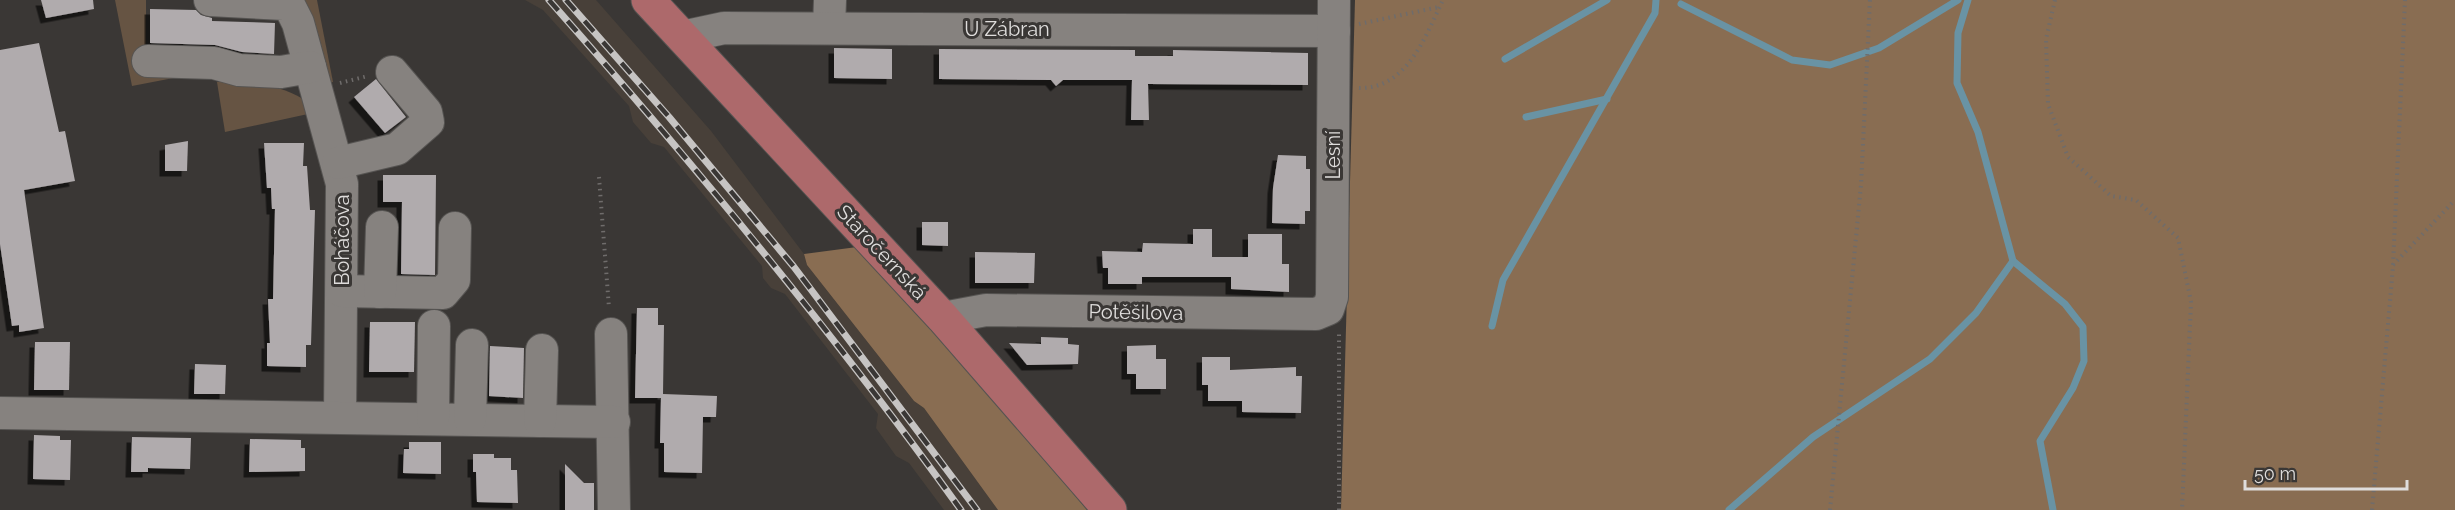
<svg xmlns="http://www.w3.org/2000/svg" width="2455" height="510" viewBox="0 0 2455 510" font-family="Raleway,sans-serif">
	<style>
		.built { fill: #484039 }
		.green { fill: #665443 }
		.forest { fill: #896d52 }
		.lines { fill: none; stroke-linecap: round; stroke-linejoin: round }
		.stream { stroke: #6993a4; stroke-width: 7 }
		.building { fill: #b0abad; filter: url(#shadow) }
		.minor-casing { stroke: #565452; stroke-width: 34 }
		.major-casing { stroke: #565452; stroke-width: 35 }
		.path { stroke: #6f6c6b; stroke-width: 4; stroke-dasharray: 1.5 4.5; stroke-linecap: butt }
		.minor { stroke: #86827f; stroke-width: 32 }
		.major { stroke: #ad696b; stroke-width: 33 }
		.rail-casing { stroke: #c6c4c3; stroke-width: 7 }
		.rail { stroke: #3a3735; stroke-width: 4.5; stroke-dasharray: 14; stroke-linecap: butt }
		.labels { text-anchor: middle; stroke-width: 6; stroke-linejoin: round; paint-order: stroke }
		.street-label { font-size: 20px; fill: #dfdddc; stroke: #3a3735 }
	</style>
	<defs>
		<filter id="shadow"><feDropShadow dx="-5.5" dy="5.5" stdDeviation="0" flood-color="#0009"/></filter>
	</defs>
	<rect width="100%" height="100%" fill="#3a3735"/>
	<!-- built -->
	<polygon class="built" points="525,0 596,0 711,131 804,254 807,265 914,401 924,408 998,510 944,510 909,463 896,456 876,428 878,414 785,294 771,288 763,278 762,266 664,147 651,143 633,122 629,106 543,10"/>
	<!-- green -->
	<g class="green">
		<polygon points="115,0 146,0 146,68 215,70 132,86"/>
		<polygon points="297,0 317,0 333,82 318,86"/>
		<path d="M217 82C246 82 277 83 303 99L308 114 225 132Z"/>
	</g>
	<!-- forest -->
	<g class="forest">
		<polygon points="1355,0 2455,0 2455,510 1341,510"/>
		<polygon points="857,247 989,393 1087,510 998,510 924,408 914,401 807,265 804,254"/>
	</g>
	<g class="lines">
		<!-- stream -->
		<g class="stream">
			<polyline points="1681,4 1792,60 1830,65 1879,48 1958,0"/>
			<polyline points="1505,59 1607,0"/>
			<polyline points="1526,117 1607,99"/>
			<polyline points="2013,261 2065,304 2083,327 2084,361 2073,388 2040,441 2053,510"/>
			<polyline points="1492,326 1503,280 1655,13 1656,0"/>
			<polyline points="1729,510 1813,437 1930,359 1976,313 2013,261 1978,132 1957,83 1958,33 1968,0"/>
		</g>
	</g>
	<!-- building -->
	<g class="building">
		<polygon points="41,0 93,0 94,9 46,18"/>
		<polygon points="150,9 196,10 201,15 212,18 212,21 275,23 274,54 242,52 215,45 150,43"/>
		<polygon points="39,43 59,132 65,131 75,181 24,190 44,328 19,332 19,325 12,326 0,244 0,50"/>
		<polygon points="834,48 892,49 892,79 834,78"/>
		<polygon points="939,49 1135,50 1135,56 1173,56 1173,50 1308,53 1308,85 1148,84 1149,120 1131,120 1132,80 1063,80 1056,86 1051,80 939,79"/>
		<polygon points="376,79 406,117 385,133 354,97"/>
		<polygon points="188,141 187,171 165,171 165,145"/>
		<polygon points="264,143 304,143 303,166 307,166 310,210 315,210 311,345 306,345 306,367 267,366 267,343 270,343 268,299 273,299 275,209 272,209 271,188 267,188"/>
		<polygon points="1278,155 1306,156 1306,169 1310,169 1310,211 1305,211 1305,224 1272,223 1273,188"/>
		<polygon points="383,175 436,175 435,275 401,274 402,202 383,202"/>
		<polygon points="922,222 948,222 948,246 922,245"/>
		<polygon points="1193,229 1212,229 1212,257 1248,257 1248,234 1282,234 1282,264 1289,264 1289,292 1231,289 1231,277 1142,277 1142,284 1108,284 1108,268 1103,268 1102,251 1142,252 1143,243 1193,244"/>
		<polygon points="975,252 1035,253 1034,283 975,283"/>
		<polygon points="637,308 658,308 658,325 664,325 663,394 717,396 716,417 703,417 702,473 664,472 664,443 660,443 661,398 635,398"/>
		<polygon points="370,322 415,322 414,372 369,372"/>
		<polygon points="1041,337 1068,338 1068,344 1079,345 1078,364 1027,365 1009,343 1041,344"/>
		<polygon points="35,342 70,342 69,390 34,390"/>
		<polygon points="1156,345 1156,359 1166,359 1166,389 1136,389 1136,374 1127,374 1127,346"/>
		<polygon points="490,346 524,348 523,398 489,396"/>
		<polygon points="1202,357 1230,357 1230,370 1296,367 1296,376 1302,376 1301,413 1242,412 1242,401 1208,401 1208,385 1202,385"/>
		<polygon points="195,364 226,365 225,394 194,394"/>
		<polygon points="34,435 60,436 60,440 71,440 70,480 33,479"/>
		<polygon points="132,437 191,438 190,469 148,468 148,472 131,472"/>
		<polygon points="250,439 301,440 301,448 305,448 305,471 249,472"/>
		<polygon points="409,442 441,442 441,474 403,473 404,449 409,449"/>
		<polygon points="473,454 494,454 494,458 511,458 511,470 517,470 518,503 477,502 476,472 473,472"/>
		<polygon points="565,464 584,483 594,483 594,510 565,510"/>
	</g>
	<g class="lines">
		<defs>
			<g id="minor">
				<polyline points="210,0 284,4 290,7 298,23 342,184 340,417"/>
				<polyline points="829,28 830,0"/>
				<polyline points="682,37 724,28 1334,31"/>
				<polyline points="148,61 214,63 239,70 281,72 310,67"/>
				<polyline points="338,163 397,149 428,122 426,112 392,72"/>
				<polyline points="342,291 443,293 454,280 455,228"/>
				<polyline points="380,292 382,227"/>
				<polyline points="943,318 986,310 1316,314 1328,309 1332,297 1334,0"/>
				<polyline points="611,334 614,510"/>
				<polyline points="0,413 614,422"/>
				<polyline points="433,419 434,326"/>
				<polyline points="470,419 472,345"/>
				<polyline points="540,421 542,350"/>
			</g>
			<polyline id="major" points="648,0 943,318 1110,510"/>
		</defs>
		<!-- minor casing -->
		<use href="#minor" class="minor-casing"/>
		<!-- major casing -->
		<use href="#major" class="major-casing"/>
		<!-- path -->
		<g class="path">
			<polyline points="2055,0 2046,39 2048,104 2068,157 2111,196 2136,200 2178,238 2191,302 2182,510"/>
			<polyline points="1359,24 1439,7"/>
			<polyline points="340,83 368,76"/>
			<path d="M1359 88C1407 89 1425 37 1443 0"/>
			<polyline points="599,177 609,308"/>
			<polyline points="2393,265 2455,200"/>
			<polyline points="1339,510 1339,331"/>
			<polyline points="1830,510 1861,185 1870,0"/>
			<polyline points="2372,510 2393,266 2405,0"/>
		</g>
		<!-- minor -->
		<use href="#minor" class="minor"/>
		<!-- major -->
		<use href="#major" class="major"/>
		<defs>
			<g id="rail">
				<path d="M549 0C694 164 833 332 961 510"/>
				<polyline points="566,0 669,117 794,267 977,510"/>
			</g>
		</defs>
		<!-- rail casing -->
		<use href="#rail" class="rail-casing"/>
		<!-- rail -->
		<use href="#rail" class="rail"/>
	</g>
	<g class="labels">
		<!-- street labels -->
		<g class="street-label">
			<text x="1007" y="36">U Zábran</text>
			<text transform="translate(1333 155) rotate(-90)" y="7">Lesní</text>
			<text transform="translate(342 240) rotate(-90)" y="7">Boháčova</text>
			<text transform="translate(882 252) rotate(47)" y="7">Staročernská</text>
			<text transform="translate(1136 312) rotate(1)" y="7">Potěšilova</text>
		</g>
	</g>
	<!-- scale -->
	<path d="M2245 480v9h162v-9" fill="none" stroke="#dfdddc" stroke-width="3"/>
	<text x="2254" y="480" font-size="18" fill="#dfdddc" stroke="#3a3735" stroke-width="4.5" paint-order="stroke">50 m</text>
</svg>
